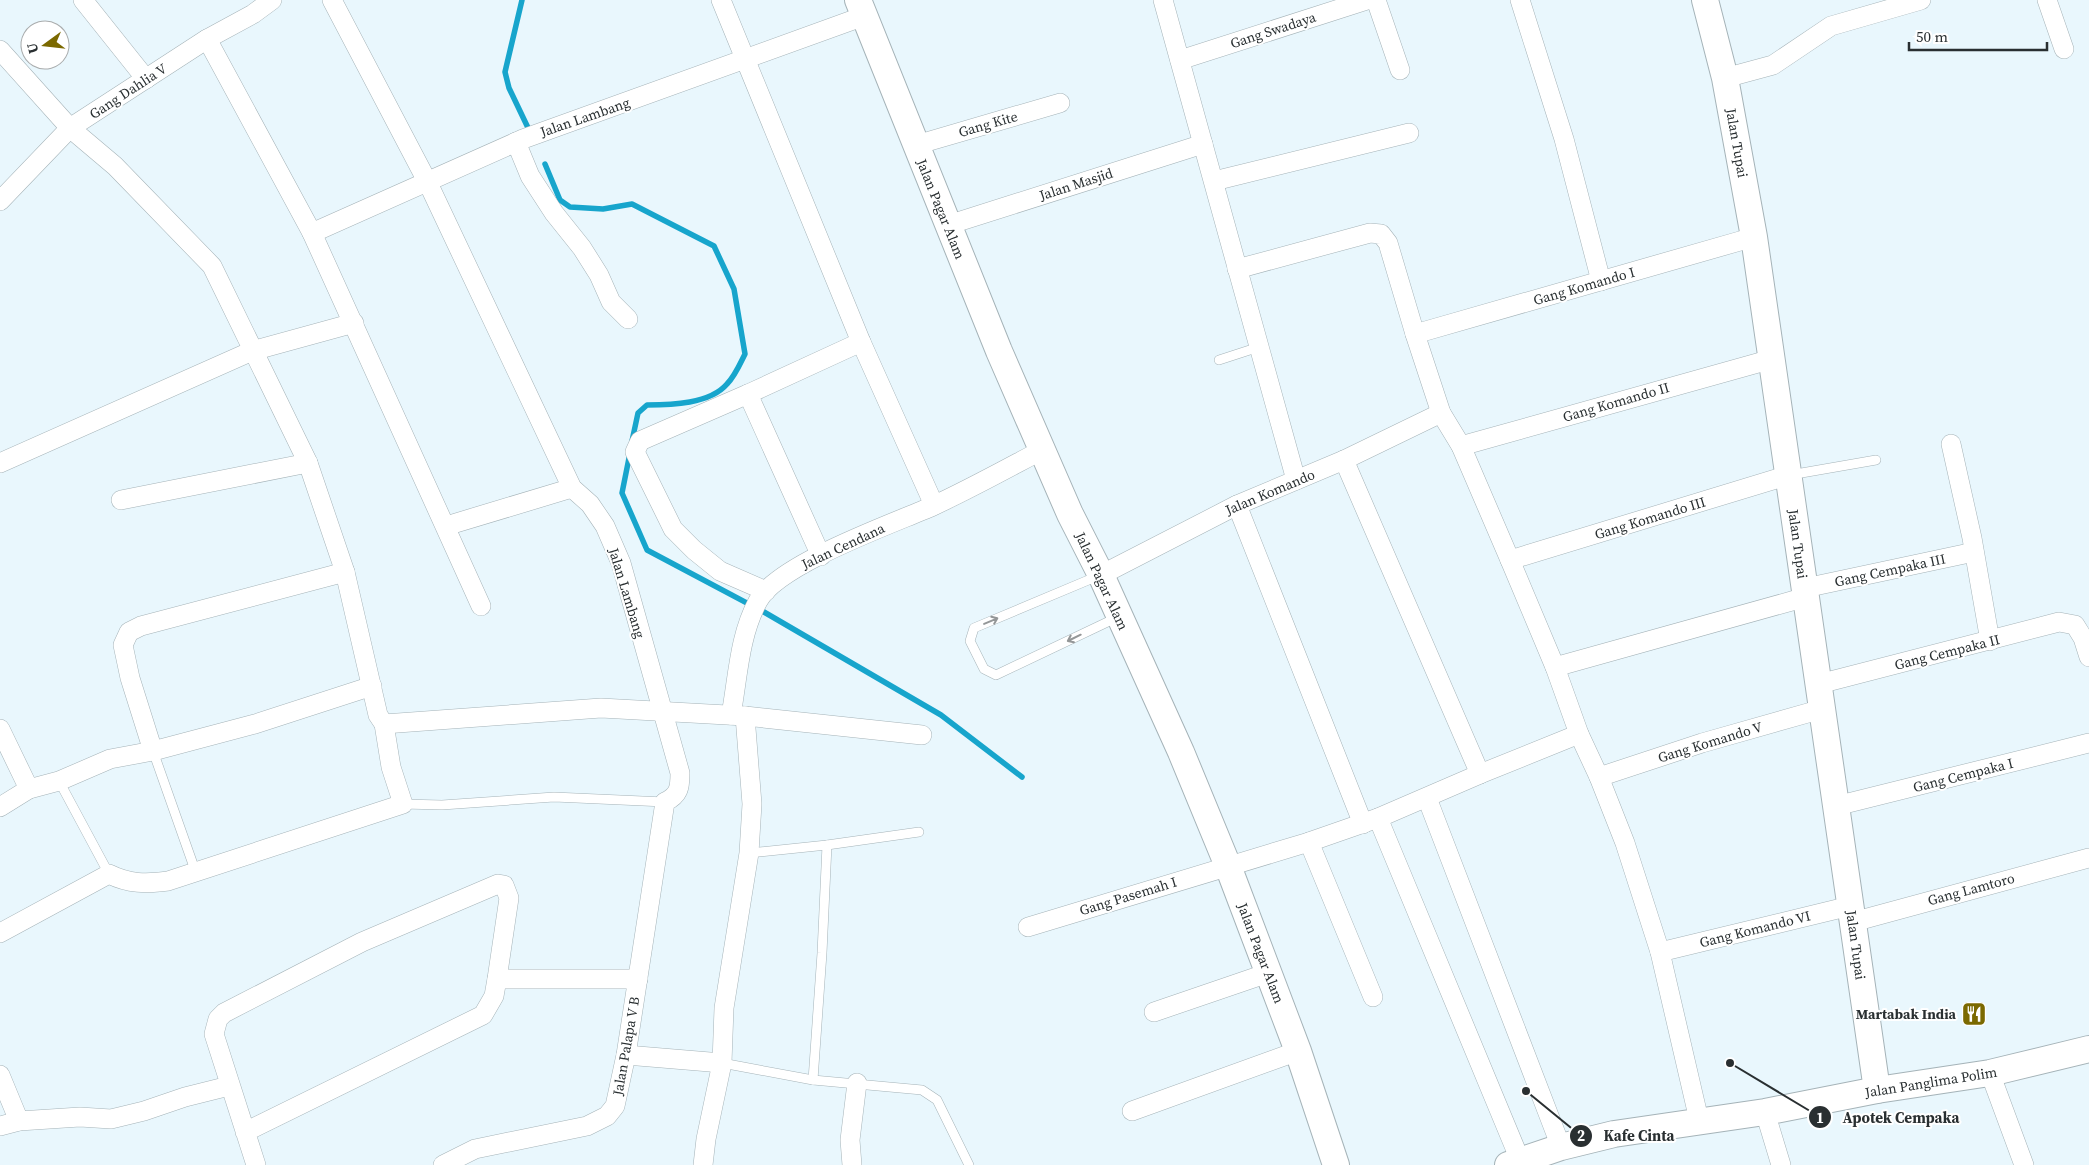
<svg xmlns="http://www.w3.org/2000/svg" width="2089" height="1165" viewBox="0 0 2089 1165" font-family="'Source Serif 4',serif">
	<style>
		.lines { fill: none; stroke-linecap: round; stroke-linejoin: round }
		.stream { stroke: #17a5cc; stroke-width: 5.5 }
		.lane-casing { stroke: #a5b3b8; stroke-width: 10 }
		.street-casing { stroke: #a5b3b8; stroke-width: 20 }
		.secondary-casing { stroke: #a5b3b8; stroke-width: 28 }
		.lane { stroke: #fff; stroke-width: 9 }
		.street { stroke: #fff; stroke-width: 19 }
		.secondary { stroke: #fff; stroke-width: 26 }
		.oneway { stroke: #949798 }
		.labels { text-anchor: middle; stroke-width: 4; stroke-linejoin: round; paint-order: stroke }
		.street-label { font-size: 14px; fill: #292f31; stroke: #fff }
		.poi-label { font-size: 14px; font-weight: bold; fill: #292f31; stroke: #fff; text-anchor: end }
		.leader { fill: none; stroke: #292f31; stroke-width: 2 }
		.callout-dot { fill: #292f31; stroke: #fff; stroke-width: 2 }
		.mark-label { font-size: 15px; text-anchor: middle; font-weight: bold; fill: #fff }
		.callout-label { font-size: 15px; text-anchor: middle; font-weight: bold; fill: #292f31; stroke: #fff; stroke-width: 4; stroke-linejoin: round; paint-order: stroke }
	</style>
	<rect width="100%" height="100%" fill="#e9f7fd"/>
	<g class="lines">
		<!-- stream -->
		<g class="stream">
			<polyline points="522,0 505,72 509,88 530,132"/>
			<path d="M545 164 560 200 570 207 603 209 632 204 714 246 734 289 745 354C740 364 735 376 727 384 710 404 671 405 647 405L638 413 632 441"/>
			<polyline points="630,453 622,493 647,550 764,612 941,715 1022,777"/>
		</g>
		<defs>
			<g id="lane">
				<polyline points="1219,360 1259,347"/>
				<polyline points="1790,475 1876,460"/>
				<polyline points="1098,576 974,628 970,641 984,669 996,675 1118,617"/>
				<polyline points="153,751 195,870"/>
				<polyline points="59,781 109,874"/>
				<polyline points="403,804 442,805 554,797 665,802"/>
				<polyline points="749,853 827,845 919,832"/>
				<polyline points="722,1063 813,1080 922,1090 937,1100 969,1165"/>
				<polyline points="813,1080 822,953 827,845"/>
			</g>
			<g id="street">
				<polyline points="83,0 146,79"/>
				<path d="M332 0 428 183 572 488 590 504 605 526 621 563 680 773C680 788 679 795 665 802L626 1055 615 1106 607 1116 587 1126 475 1149 443 1165"/>
				<polyline points="721,0 861,342 934,505"/>
				<polyline points="1163,0 1296,480"/>
				<polyline points="1376,0 1400,70"/>
				<polyline points="1520,0 1564,139 1601,281"/>
				<polyline points="2047,0 2064,49"/>
				<polyline points="207,39 312,233 481,606"/>
				<path d="M0 50 70 128 115 166 212 266 308 463 345 572 378 715 384 724 391 767 403 804 168 881C146 884 129 884 109 874L0 933"/>
				<polyline points="1180,60 1367,0"/>
				<polyline points="1725,78 1773,65 1831,26 1921,0"/>
				<polyline points="516,142 530,176 554,213 582,248 599,275 611,302 628,319"/>
				<polyline points="916,145 1060,103"/>
				<polyline points="1214,181 1409,133"/>
				<polyline points="0,201 70,128 207,39 253,14 272,0"/>
				<polyline points="948,225 1203,144"/>
				<polyline points="312,233 523,139 864,16"/>
				<polyline points="1237,269 1370,233 1381,234 1388,243 1415,334 1441,413 1461,446 1510,560 1555,667 1579,734 1599,777 1625,843 1660,952 1699,1120"/>
				<polyline points="1415,334 1754,237"/>
				<polyline points="748,394 640,441 635,452 673,529 694,550 720,571 766,591"/>
				<polyline points="1951,444 1972,538 1990,641"/>
				<polyline points="1461,446 1772,359"/>
				<polyline points="1344,460 1480,774"/>
				<polyline points="0,463 252,351 354,323"/>
				<polyline points="121,500 308,463"/>
				<polyline points="1237,505 1363,824"/>
				<polyline points="446,526 572,488"/>
				<polyline points="821,556 748,394 861,342"/>
				<polyline points="1510,560 1789,475"/>
				<polyline points="1101,575 1237,505 1344,460 1441,413"/>
				<polyline points="1805,588 1974,552"/>
				<polyline points="1555,667 1806,597"/>
				<polyline points="1819,684 2059,622 2075,625 2083,638 2089,657"/>
				<path d="M731 715C738 677 739 636 758 601 778 564 892 524 933 506 970 489 1006 469 1042 450"/>
				<polyline points="384,724 601,708 745,716 922,735"/>
				<polyline points="0,729 29,789"/>
				<polyline points="153,751 130,678 123,645 129,632 141,626 345,572"/>
				<polyline points="1599,777 1702,743 1822,709"/>
				<polyline points="1427,798 1561,1147"/>
				<polyline points="1836,806 2089,743"/>
				<polyline points="0,807 29,789 59,781 110,759 153,751 255,724 372,686"/>
				<polyline points="1378,818 1520,1160"/>
				<polyline points="1309,842 1373,997"/>
				<polyline points="1853,922 2089,858"/>
				<polyline points="1028,927 1309,842 1378,818 1480,774 1579,734"/>
				<polyline points="1660,952 1850,906"/>
				<polyline points="497,979 638,979"/>
				<polyline points="1154,1012 1268,973"/>
				<polyline points="626,1055 722,1063"/>
				<polyline points="1990,1073 2024,1165"/>
				<polyline points="0,1075 19,1121"/>
				<polyline points="1132,1111 1298,1051"/>
				<polyline points="1765,1112 1781,1165"/>
				<polyline points="0,1126 19,1121 80,1117 111,1119 144,1111 185,1097 229,1086"/>
				<polyline points="245,1132 483,1015 494,996 497,979 509,898 504,885 498,884 362,942 224,1013 218,1019 214,1034 256,1165"/>
				<polyline points="703,1165 706,1139 722,1063 724,1008 749,853 752,804 745,716"/>
				<polyline points="852,1165 850,1140 857,1083"/>
			</g>
			<g id="secondary">
				<polyline points="858,0 999,351 1070,514 1101,575 1181,752 1228,866 1298,1051 1336,1165"/>
				<polyline points="1705,0 1725,78 1754,237 1877,1090"/>
				<polyline points="1508,1165 1561,1147 1614,1134 1765,1112 1877,1090 1990,1073 2089,1049"/>
			</g>
		</defs>
		<!-- lane casing -->
		<use href="#lane" class="lane-casing"/>
		<!-- street casing -->
		<use href="#street" class="street-casing"/>
		<!-- secondary casing -->
		<use href="#secondary" class="secondary-casing"/>
		<!-- lane -->
		<use href="#lane" class="lane"/>
		<!-- street -->
		<use href="#street" class="street"/>
		<!-- secondary -->
		<use href="#secondary" class="secondary"/>
	</g>
	<!-- one-way arrows -->
	<defs><path id="oneway-shaft" d="M-6 0H5M1.5-3L5.5 0L1.5 3" fill="none" stroke-width="1.6" stroke-linecap="round" stroke-linejoin="round" transform="scale(1.25)"/></defs>
	<g class="oneway">
		<use href="#oneway-shaft" transform="translate(991 621) rotate(-23)"/>
		<use href="#oneway-shaft" transform="translate(1074 638) rotate(154)"/>
	</g>
	<!-- icons -->
	<defs>
		<symbol id="restaurant-square" viewBox="-11 -11 22 22"><rect x="-9" y="-9" width="18" height="18" rx="4" fill="#7b6900" stroke="#fff"/><path d="M-5-6h1v4h1v-4h1v4h1v-4h1v5L-1.5 .5V6h-2V.5L-5-1ZM5-6V6H3V1.5H1.5Q1.5-4 5-6Z" fill="#fff"/></symbol>
	</defs>
	<g fill-rule="evenodd">
		<use href="#restaurant-square" x="1960" y="1000" width="28" height="28"/>
	</g>
	<g class="labels">
		<!-- street labels -->
		<g class="street-label">
			<text transform="translate(1273 30) rotate(-18)" y="5">Gang Swadaya</text>
			<text transform="translate(128 91) rotate(-33)" y="5">Gang Dahlia V</text>
			<text transform="translate(585 117) rotate(-19)" y="5">Jalan Lambang</text>
			<text transform="translate(988 124) rotate(-16)" y="5">Gang Kite</text>
			<text transform="translate(1737 143) rotate(80)" y="5">Jalan Tupai</text>
			<text transform="translate(1076 184) rotate(-18)" y="5">Jalan Masjid</text>
			<text transform="translate(941 209) rotate(68)" y="5">Jalan Pagar Alam</text>
			<text transform="translate(1584 286) rotate(-16)" y="5">Gang Komando I</text>
			<text transform="translate(1616 402) rotate(-16)" y="5">Gang Komando II</text>
			<text transform="translate(1270 492) rotate(-23)" y="5">Jalan Komando</text>
			<text transform="translate(1650 518) rotate(-17)" y="5">Gang Komando III</text>
			<text transform="translate(1798 544) rotate(82)" y="5">Jalan Tupai</text>
			<text transform="translate(843 546) rotate(-25)" y="5">Jalan Cendana</text>
			<text transform="translate(1890 570) rotate(-12)" y="5">Gang Cempaka III</text>
			<text transform="translate(1102 581) rotate(65)" y="5">Jalan Pagar Alam</text>
			<text transform="translate(627 593) rotate(73)" y="5">Jalan Lambang</text>
			<text transform="translate(1947 652) rotate(-14)" y="5">Gang Cempaka II</text>
			<text transform="translate(1710 742) rotate(-17)" y="5">Gang Komando V</text>
			<text transform="translate(1963 775) rotate(-14)" y="5">Gang Cempaka I</text>
			<text transform="translate(1971 889) rotate(-15)" y="5">Gang Lamtoro</text>
			<text transform="translate(1128 896) rotate(-17)" y="5">Gang Pasemah I</text>
			<text transform="translate(1755 929) rotate(-14)" y="5">Gang Komando VI</text>
			<text transform="translate(1856 945) rotate(82)" y="5">Jalan Tupai</text>
			<text transform="translate(1261 953) rotate(69)" y="5">Jalan Pagar Alam</text>
			<text transform="translate(626 1046) rotate(-80)" y="5">Jalan Palapa V B</text>
			<text transform="translate(1931 1082) rotate(-9)" y="5">Jalan Panglima Polim</text>
		</g>
		<!-- poi labels -->
		<g class="poi-label">
			<text x="1956" y="1019">Martabak India</text>
		</g>
	</g>
	<!-- callouts -->
	<path class="leader" d="M1730 1063L1820 1117M1526 1091L1581 1136"/>
	<g class="callout-dot">
		<circle cx="1730" cy="1063" r="5"/>
		<circle cx="1526" cy="1091" r="5"/>
		<circle cx="1820" cy="1117" r="12"/>
		<circle cx="1581" cy="1136" r="12"/>
	</g>
	<g class="mark-label">
		<text x="1820" y="1123">1</text>
		<text x="1581" y="1141">2</text>
	</g>
	<g class="callout-label">
		<text x="1901" y="1123">Apotek Cempaka</text>
		<text x="1639" y="1141">Kafe Cinta</text>
	</g>
	<!-- north arrow -->
	<g transform="translate(45 45) rotate(255)"><circle r="24" fill="#ffffff" stroke="#a9acad"/>
	<path d="M0-4L9 19L0 12L-9 19Z" fill="#7b6900"/>
	<text y="-8" font-size="14" font-weight="bold" text-anchor="middle" fill="#292f31">U</text>
	</g>
	<!-- scale -->
	<path d="M1909 42v8h138v-8" fill="none" stroke="#292f31" stroke-width="2.5"/>
	<text x="1916" y="42" font-size="15" fill="#292f31" stroke="#ffffff" stroke-width="4" paint-order="stroke">50 m</text>
</svg>
